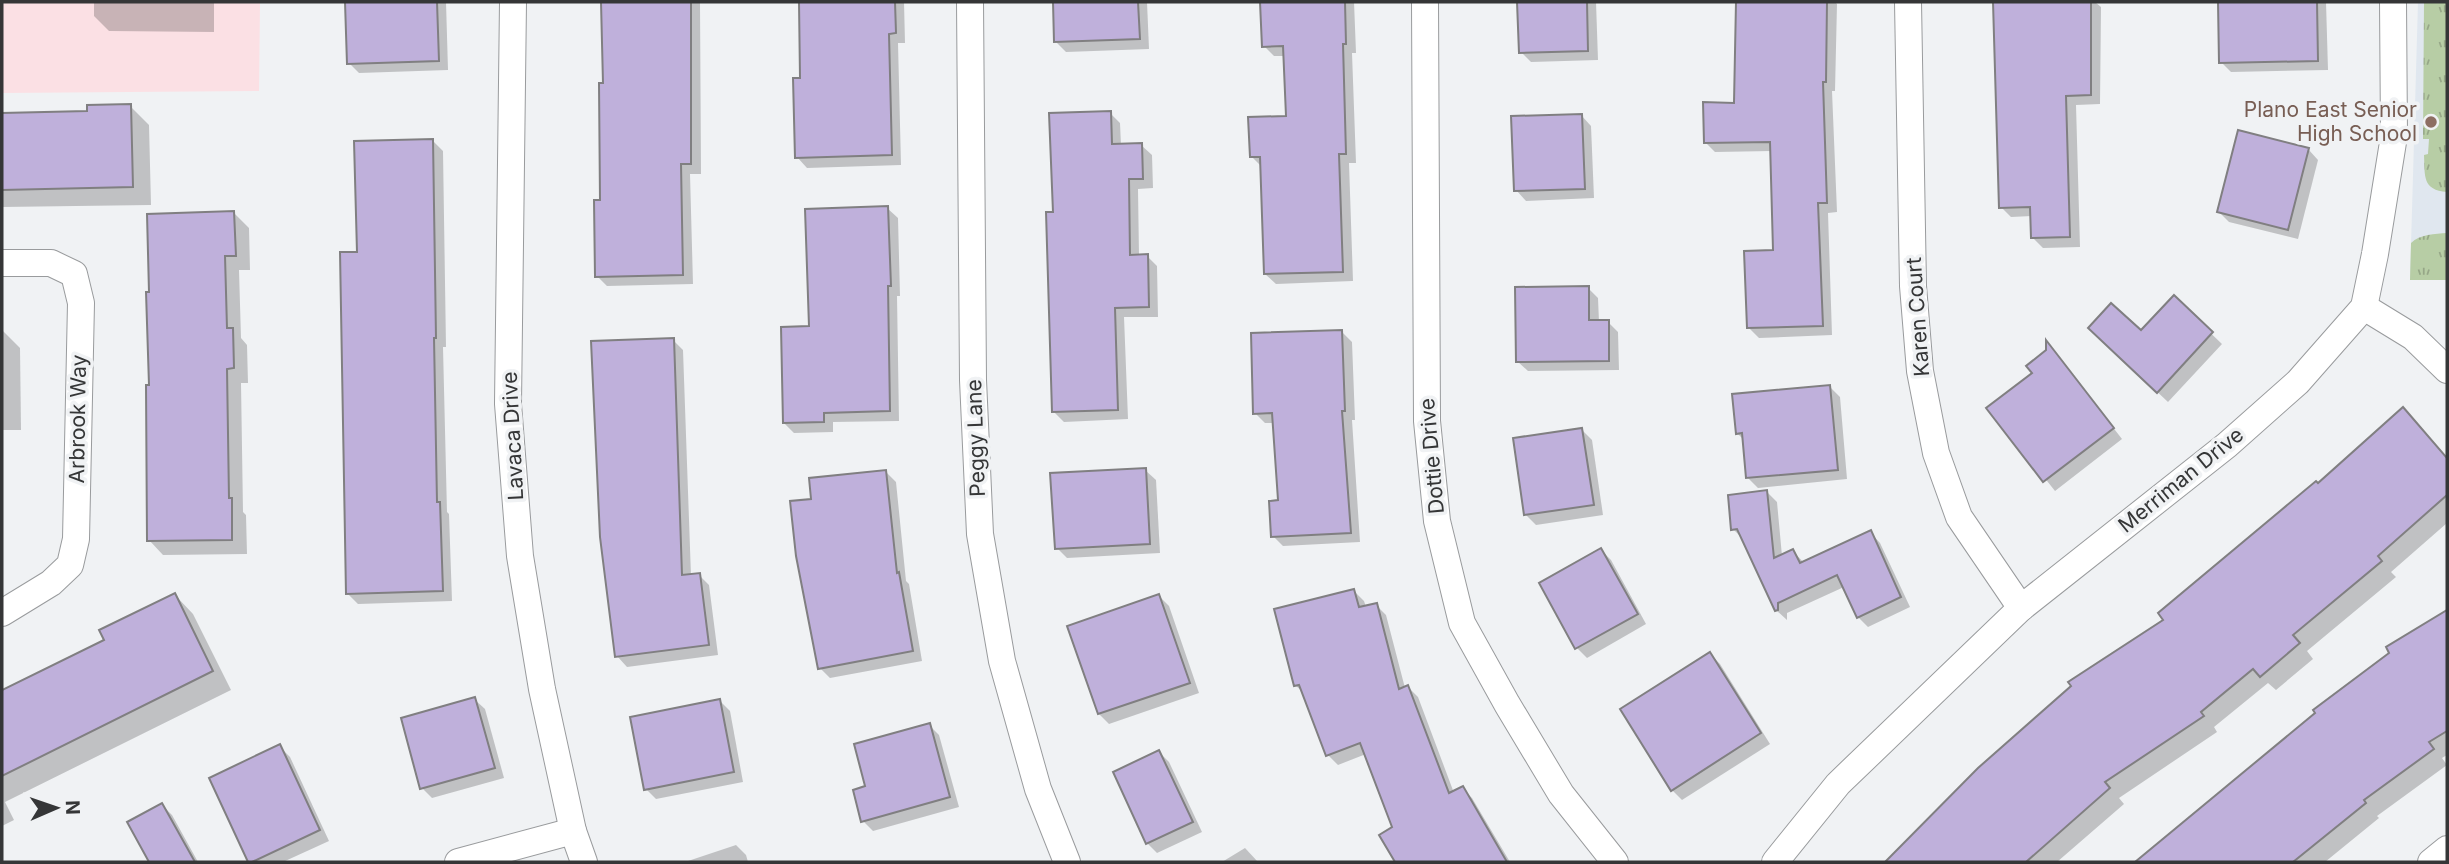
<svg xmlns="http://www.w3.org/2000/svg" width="2449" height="864" viewBox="0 0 2449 864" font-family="Inter,sans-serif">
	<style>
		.commercial { fill: #fbe0e4 }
		.built { fill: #e0e7ef }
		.grass { fill: url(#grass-tufts) }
		.shadow { fill: #0003 }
		.building { fill: #bfb0db; stroke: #807f81; stroke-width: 2 }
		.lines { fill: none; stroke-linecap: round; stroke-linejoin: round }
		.minor-casing { stroke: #999b9d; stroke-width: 28 }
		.minor { stroke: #fff; stroke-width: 26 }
		.education-dot { fill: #8d6e63; stroke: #f0f2f4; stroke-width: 2.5 }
		.labels { text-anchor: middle; stroke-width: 7; stroke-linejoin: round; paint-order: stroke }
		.education-label { font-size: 21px; fill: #785e54; stroke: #f0f2f4; text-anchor: end }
		.street-label { font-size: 21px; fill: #353637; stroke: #f0f2f4 }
	</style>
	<defs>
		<pattern id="grass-tufts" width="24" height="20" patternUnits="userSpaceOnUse" patternTransform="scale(1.75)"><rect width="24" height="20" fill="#b7cda5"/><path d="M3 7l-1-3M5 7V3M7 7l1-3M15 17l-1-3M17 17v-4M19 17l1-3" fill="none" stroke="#96a787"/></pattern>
	</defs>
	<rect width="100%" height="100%" fill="#f0f2f4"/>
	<!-- commercial -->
	<polygon class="commercial" points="2,2 260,2 259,91 2,93"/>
	<!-- built -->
	<polygon class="built" points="2418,2 2447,2 2447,280 2410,280"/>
	<!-- grass -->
	<g class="grass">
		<path d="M2424 2H2447V192C2422 190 2425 176 2424 155L2428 154 2429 139H2423Z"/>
		<path d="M2447 233V280H2410L2411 243C2420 234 2435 234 2447 233Z"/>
	</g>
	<!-- shadow -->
	<g class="shadow">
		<polygon points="94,2 214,2 214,32 109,31 94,16"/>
		<polygon points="347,2 446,2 448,70 359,73 349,63"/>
		<polygon points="602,2 700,2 701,174 690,174 693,284 607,286 597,276 605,85"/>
		<polygon points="800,2 904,2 905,43 898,43 901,165 807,168 797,157 802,80"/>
		<polygon points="1054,2 1147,2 1149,49 1066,52 1056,42"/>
		<polygon points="1263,2 1354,2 1356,53 1352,53 1356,163 1349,163 1353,281 1276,284 1265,274 1262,167 1251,156 1287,117 1285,56 1274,56 1264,46"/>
		<polygon points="1519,2 1596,2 1598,60 1531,62 1521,52"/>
		<polygon points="1737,2 1835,2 1837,4 1835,91 1832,91 1837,212 1828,213 1832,335 1759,338 1749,328 1775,252 1772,151 1715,152 1705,142 1736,104"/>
		<polygon points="1995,2 2095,2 2101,7 2100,104 2076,105 2080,247 2043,248 2032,237 2032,216 2011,217 2001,207"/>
		<polygon points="2220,2 2326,2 2328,70 2231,72 2221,62"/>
		<polygon points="130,106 149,125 151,205 2,207 2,114 89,112"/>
		<polygon points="1110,113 1120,123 1121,146 1141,145 1152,155 1153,188 1138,189 1139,256 1147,256 1157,266 1158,317 1124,317 1128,419 1064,422 1053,411 1054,214"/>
		<polygon points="1581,115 1591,126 1594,198 1526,201 1516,190"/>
		<polygon points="432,140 443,151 446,347 443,347 447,512 449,514 452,601 358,604 348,594 358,254"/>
		<polygon points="2308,149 2318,160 2298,239 2229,222 2219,212"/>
		<polygon points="887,208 898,218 900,296 897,296 899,421 833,422 833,432 794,433 784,423 811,328"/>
		<polygon points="234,213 249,228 250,270 239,270 241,338 247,345 248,383 241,383 243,512 246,515 247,554 163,555 149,540 151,386"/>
		<polygon points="1588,288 1598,298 1599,322 1608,322 1618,332 1619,370 1528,371 1517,361"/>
		<polygon points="2174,298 2222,344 2168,402 2100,338 2141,333"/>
		<polygon points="2,330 20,348 21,430 2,430"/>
		<polygon points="1342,332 1352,342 1355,420 1352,420 1360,542 1283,546 1273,536 1280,502 1274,423 1265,423 1255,413"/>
		<polygon points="673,340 683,350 691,576 699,575 709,585 718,655 627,667 617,656"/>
		<polygon points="2048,344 2122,439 2055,491 1989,408 2034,374 2048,351"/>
		<polygon points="1830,387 1840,397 1847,479 1758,488 1747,477 1744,440 1737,433"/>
		<polygon points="2418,425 2447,458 2447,523 2391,572 2396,577 2307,651 2313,659 2276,690 2268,683 2214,727 2217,732 2119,798 2124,804 2057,862 1887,862 1979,770 2166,620 2318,486"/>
		<polygon points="1582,430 1592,440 1603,515 1536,525 1526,515"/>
		<polygon points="1145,470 1156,480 1160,553 1067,558 1057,548"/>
		<polygon points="886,472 896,482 906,581 909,584 922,661 830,678 820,668"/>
		<polygon points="1767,492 1777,502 1782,556 1793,551 1804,563 1870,532 1880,543 1910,607 1868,627 1858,617 1844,587 1787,613 1787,620 1776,610 1743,539 1733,529"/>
		<polygon points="1601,550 1611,560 1646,624 1587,658 1577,648"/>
		<polygon points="1354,591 1364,601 1366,607 1376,605 1386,615 1405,688 1408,687 1418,697 1454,793 1462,788 1472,798 1510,862 1397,862 1382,836 1394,828 1366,754 1338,765 1328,755 1305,694 1295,685"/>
		<polygon points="175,595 193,614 231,690 5,802 14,820 2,826 2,692 107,640"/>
		<polygon points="1159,596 1169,606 1199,693 1109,724 1099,714"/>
		<polygon points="2447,612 2447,755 2442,758 2447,765 2377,816 2379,818 2325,862 2139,862 2317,713 2392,654 2388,648"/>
		<polygon points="1710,654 1720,664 1770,744 1682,800 1672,790"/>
		<polygon points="474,699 485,709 504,778 432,798 422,788"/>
		<polygon points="720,701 730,711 743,782 656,799 646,789"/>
		<polygon points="929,725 939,735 959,807 873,831 863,821"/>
		<polygon points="280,747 290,757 329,841 283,862 250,862 211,779"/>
		<polygon points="1159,752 1169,762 1202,832 1157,853 1147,843"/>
		<polygon points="162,805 172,815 198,862 146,862 150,860"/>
		<polygon points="736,845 746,855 748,862 685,862"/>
		<polygon points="1245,848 1258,862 1222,862"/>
	</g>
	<!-- building -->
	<g class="building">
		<polygon points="345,2 437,2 439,61 347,64"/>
		<polygon points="601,2 691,2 691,164 681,164 683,275 595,277 594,200 600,200 599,83 603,83"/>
		<polygon points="799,2 895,2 896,33 889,34 892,155 795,158 793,78 800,78"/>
		<polygon points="1053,2 1138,2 1140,39 1054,42"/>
		<polygon points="1260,2 1345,2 1346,44 1343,44 1346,154 1339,154 1343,272 1264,274 1260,157 1250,157 1248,117 1286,116 1283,46 1262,47"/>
		<polygon points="1517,2 1587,2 1588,51 1519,53"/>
		<polygon points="1736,2 1827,2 1826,82 1823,82 1827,203 1818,203 1823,326 1747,328 1744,251 1773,250 1770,142 1704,143 1703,102 1734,103"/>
		<polygon points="1993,2 2091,2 2091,95 2066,96 2070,237 2031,238 2030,207 1999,208"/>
		<polygon points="2218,2 2317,2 2318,61 2219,63"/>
		<polygon points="131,104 133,187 2,190 2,113 87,111 87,105"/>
		<polygon points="1111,111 1112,144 1142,143 1143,179 1129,179 1130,255 1148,254 1149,307 1115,308 1118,410 1052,412 1046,212 1053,212 1049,113"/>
		<polygon points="1582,114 1585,189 1514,191 1511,116"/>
		<polygon points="2238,130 2309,148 2288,230 2217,212"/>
		<polygon points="433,139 436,338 434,338 437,502 440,502 443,591 346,594 340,252 357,252 354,141"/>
		<polygon points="888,206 891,286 888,286 890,411 824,413 824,422 783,423 781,327 809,326 805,209"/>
		<polygon points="234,211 236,256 225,256 227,328 233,328 234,368 227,369 229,498 232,498 232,540 147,541 146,385 149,385 146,292 149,292 147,214"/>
		<polygon points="1589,286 1589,320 1609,320 1609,361 1516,362 1515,287"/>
		<polygon points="2174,295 2213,332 2157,393 2088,328 2111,303 2141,330"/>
		<polygon points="1342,330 1345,411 1342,411 1351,533 1271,537 1269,501 1278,500 1272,413 1253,414 1251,333"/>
		<polygon points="674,338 682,575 700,573 709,645 615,657 600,537 591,341"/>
		<polygon points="2046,340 2114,428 2043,482 1986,408 2032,373 2026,366 2046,350"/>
		<polygon points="1830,385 1838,470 1746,478 1742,433 1736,434 1732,394"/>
		<polygon points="2403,407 2447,458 2447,495 2378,556 2382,561 2293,635 2300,643 2260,677 2253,669 2201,712 2204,716 2105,782 2110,788 2026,862 1885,862 1978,768 2071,686 2068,682 2163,620 2158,613 2316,481 2318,483"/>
		<polygon points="1582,428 1594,505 1524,515 1513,438"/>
		<polygon points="1146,468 1150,544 1055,549 1050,473"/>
		<polygon points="886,470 897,573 899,572 913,651 818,669 796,556 790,501 811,499 809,478"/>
		<polygon points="1767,490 1774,558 1793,549 1800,563 1871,530 1901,597 1857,618 1837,575 1778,603 1778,610 1775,611 1737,529 1731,530 1728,495"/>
		<polygon points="1601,548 1638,614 1575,649 1539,583"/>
		<polygon points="1354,589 1359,607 1377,603 1399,689 1408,685 1449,793 1463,786 1507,862 1395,862 1379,835 1392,827 1360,743 1326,756 1299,685 1294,686 1274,609"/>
		<polygon points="175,593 213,671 2,776 2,690 104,640 99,630"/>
		<polygon points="1159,594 1190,683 1098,714 1067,626"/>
		<polygon points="2447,610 2447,731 2429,742 2434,749 2364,800 2366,803 2293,862 2135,862 2315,713 2313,710 2389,653 2386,647"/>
		<polygon points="1710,652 1761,733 1671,791 1620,709"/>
		<polygon points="475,697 495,768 420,789 401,718"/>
		<polygon points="720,699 734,772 644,790 630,717"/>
		<polygon points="930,723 950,797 861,822 853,790 865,786 854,744"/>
		<polygon points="280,744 320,830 252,862 248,862 209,778"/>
		<polygon points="1159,750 1193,822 1146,844 1113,772"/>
		<polygon points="162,803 195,862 149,862 127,822"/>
	</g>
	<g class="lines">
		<defs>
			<g id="minor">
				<polyline points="513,2 508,404 520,556 542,689 573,831 584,862"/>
				<polyline points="970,2 973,380 980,534 1002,661 1038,789 1067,862"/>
				<polyline points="1425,2 1427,421 1437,521 1462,623 1507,704 1561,794 1615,862"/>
				<polyline points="1908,2 1913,286 1920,371 1936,453 1959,517 2021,608"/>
				<polyline points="2,263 51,263 74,274 81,303 76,539 70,565 51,583 2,613"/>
				<polyline points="2364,307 2413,337 2447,370"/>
				<polyline points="458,862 573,831"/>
				<polyline points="1775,862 1838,784 2021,608 2227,445 2298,382 2364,307 2375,254 2394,136 2393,2"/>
				<polyline points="2431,862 2447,849"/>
			</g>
		</defs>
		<!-- minor casing -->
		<use href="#minor" class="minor-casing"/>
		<!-- minor -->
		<use href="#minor" class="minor"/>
	</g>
	<!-- markers -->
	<circle class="education-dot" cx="2431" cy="122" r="7"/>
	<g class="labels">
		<!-- education labels -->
		<g class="education-label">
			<text x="2417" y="117">Plano East Senior<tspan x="2417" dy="24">High School</tspan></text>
		</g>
		<!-- street labels -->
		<g class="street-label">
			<text transform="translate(1918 317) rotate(-94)" y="7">Karen Court</text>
			<text transform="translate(78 419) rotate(-89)" y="7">Arbrook Way</text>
			<text transform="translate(513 436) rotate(-93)" y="7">Lavaca Drive</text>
			<text transform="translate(976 438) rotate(-92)" y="7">Peggy Lane</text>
			<text transform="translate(1432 456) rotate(-95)" y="7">Dottie Drive</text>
			<text transform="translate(2181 480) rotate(-39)" y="7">Merriman Drive</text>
		</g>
	</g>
	<!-- border -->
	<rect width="2449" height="864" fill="none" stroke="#353637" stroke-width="7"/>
	<!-- north arrow -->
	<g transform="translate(56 808) rotate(88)" stroke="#f0f2f4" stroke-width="5" paint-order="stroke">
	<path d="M0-5L12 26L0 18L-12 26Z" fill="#353637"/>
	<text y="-10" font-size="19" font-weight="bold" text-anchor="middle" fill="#353637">N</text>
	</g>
</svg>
